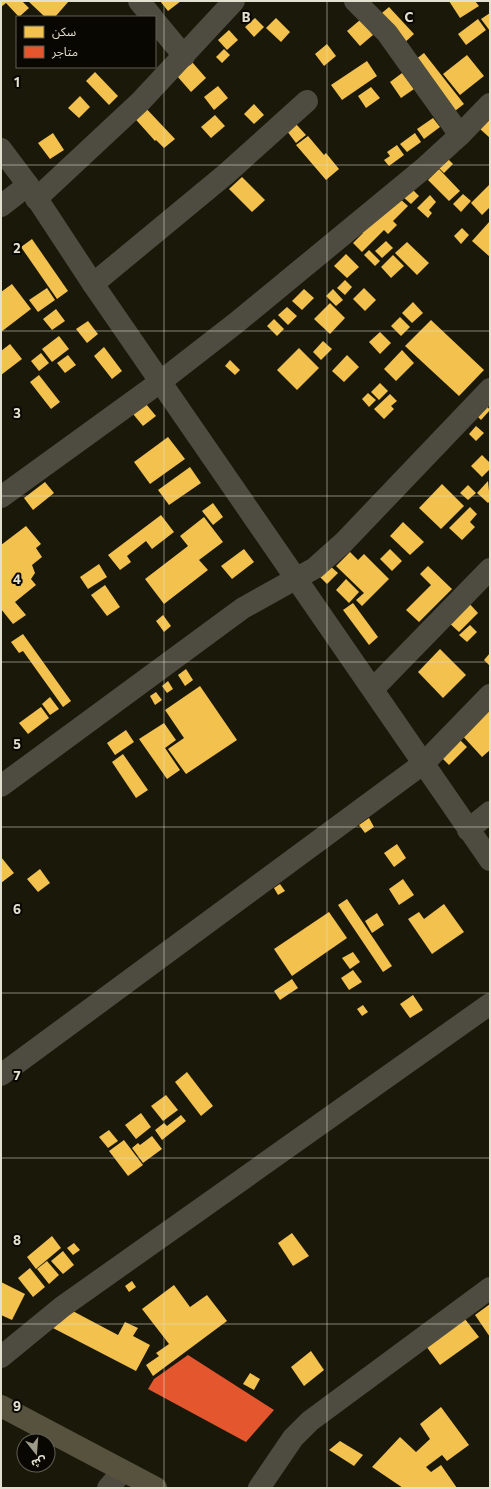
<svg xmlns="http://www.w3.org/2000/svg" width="491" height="1489" viewBox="0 0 491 1489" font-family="Commissioner,'Noto Sans Arabic',sans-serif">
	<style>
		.homes { fill: #f2c14e }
		.shops { fill: #e4572e }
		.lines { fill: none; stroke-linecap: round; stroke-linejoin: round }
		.minor { stroke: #4e4c40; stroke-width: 22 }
		.highway { stroke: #56523e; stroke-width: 22 }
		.grid { fill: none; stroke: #e3e0cf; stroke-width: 1; stroke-opacity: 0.55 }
		.grid-label { font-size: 13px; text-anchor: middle; font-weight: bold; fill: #e3e0cf; stroke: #090701; stroke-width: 4; stroke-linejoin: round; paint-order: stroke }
	</style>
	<rect width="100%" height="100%" fill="#1a1809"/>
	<!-- homes -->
	<g class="homes">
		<polygon points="1,1 22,1 29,8 19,17 6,3 1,7"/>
		<polygon points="28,1 69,1 55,17 45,17"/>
		<polygon points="160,1 181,1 168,11"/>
		<polygon points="449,1 475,1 479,6 460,18"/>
		<polygon points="389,7 414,34 402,45 376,18"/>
		<polygon points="490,13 490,31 481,19"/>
		<polygon points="255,18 264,27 254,37 245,27"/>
		<polygon points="276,18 290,32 281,42 266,28"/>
		<polygon points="478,19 486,30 466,45 458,34"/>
		<polygon points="360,20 373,35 360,46 347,31"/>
		<polygon points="229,30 238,40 227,50 218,40"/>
		<polygon points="327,44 336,56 324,66 315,54"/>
		<polygon points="224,49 230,55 222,63 216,57"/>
		<polygon points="424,53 464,104 451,114 411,63"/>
		<polygon points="467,55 484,76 460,95 443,74"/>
		<polygon points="367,61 377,76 342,100 331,85"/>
		<polygon points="192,62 206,78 191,92 177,76"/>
		<polygon points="95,72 118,96 109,105 86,81"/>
		<polygon points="402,73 414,89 401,98 390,82"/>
		<polygon points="218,86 228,98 214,110 204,97"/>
		<polygon points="371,87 380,98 366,108 358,96"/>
		<polygon points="80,96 90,107 79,118 68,108"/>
		<polygon points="141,103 175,139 164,148 156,140 155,141 130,113"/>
		<polygon points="254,104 264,115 254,124 244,114"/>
		<polygon points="215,115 225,126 211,138 201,127"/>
		<polygon points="433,118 440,127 424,139 417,129"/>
		<polygon points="490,119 490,138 480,129"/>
		<polygon points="296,124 306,135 296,143 287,131"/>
		<polygon points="53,133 64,150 50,159 38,143"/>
		<polygon points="415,133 421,142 407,152 400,144"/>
		<polygon points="308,136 324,155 326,153 339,169 326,180 296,145"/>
		<polygon points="397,145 404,155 389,166 384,160 390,156 387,152"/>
		<polygon points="444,155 453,164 444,173 435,164"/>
		<polygon points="439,169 460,191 449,201 428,180"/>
		<polygon points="242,177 265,200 252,212 229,189"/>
		<polygon points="490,184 490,207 482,215 471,203"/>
		<polygon points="410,187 419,196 411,204 402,196"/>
		<polygon points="463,194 471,201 461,212 453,204"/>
		<polygon points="430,195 436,202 429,210 432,213 428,218 417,208"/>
		<polygon points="399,198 408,206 393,221 397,225 388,234 384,230 362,252 353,243 363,233 358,228"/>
		<polygon points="490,221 490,257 472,241"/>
		<polygon points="462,228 469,235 461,244 454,236"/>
		<polygon points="32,239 68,291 57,299 21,247"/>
		<polygon points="386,241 393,248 382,258 375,251"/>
		<polygon points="407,242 429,263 417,275 395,253"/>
		<polygon points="369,250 380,261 375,266 364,255"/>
		<polygon points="346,254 359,267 347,278 334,266"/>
		<polygon points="393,255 404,266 391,278 381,267"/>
		<polygon points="345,280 352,287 345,295 337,288"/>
		<polygon points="12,284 31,309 1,332 1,292"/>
		<polygon points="47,288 55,300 38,312 29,300"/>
		<polygon points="364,288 376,300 365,311 353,299"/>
		<polygon points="304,289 314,298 302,310 292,301"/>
		<polygon points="333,289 343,300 336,306 326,296"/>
		<polygon points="413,302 423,313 412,323 402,313"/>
		<polygon points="330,303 345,318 330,334 314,319"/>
		<polygon points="287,307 297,316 288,325 278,315"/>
		<polygon points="56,309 65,321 52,330 43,319"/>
		<polygon points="400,317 410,327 401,336 391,326"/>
		<polygon points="274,319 284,329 277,336 267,326"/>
		<polygon points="431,320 484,370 459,396 405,346"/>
		<polygon points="88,321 98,334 87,343 76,329"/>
		<polygon points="380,332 391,343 380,354 369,342"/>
		<polygon points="59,336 69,349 52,362 42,349"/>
		<polygon points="323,341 332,349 321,360 313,352"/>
		<polygon points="10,344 22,359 1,375 1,351"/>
		<polygon points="104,347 122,371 112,379 94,356"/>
		<polygon points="299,348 319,368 297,390 277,370"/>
		<polygon points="402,350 414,363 396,381 384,369"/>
		<polygon points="41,353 49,363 39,371 31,361"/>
		<polygon points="68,355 76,365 65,373 57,363"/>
		<polygon points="347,355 359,367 344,382 332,371"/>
		<polygon points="230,360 240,370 235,375 225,366"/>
		<polygon points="39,375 60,402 51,409 30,382"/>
		<polygon points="380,383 388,391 379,400 371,392"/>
		<polygon points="368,393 376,400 369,407 362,399"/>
		<polygon points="390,394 397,401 391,406 394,409 384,419 374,409"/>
		<polygon points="482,400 490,410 481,420 471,410"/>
		<polygon points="146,404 156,416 143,426 133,414"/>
		<polygon points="476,426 484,433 476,441 469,434"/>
		<polygon points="168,437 185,459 150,484 134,462"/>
		<polygon points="482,455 490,463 490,469 482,477 471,466"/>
		<polygon points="190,467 201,483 169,505 158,490"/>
		<polygon points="488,481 490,501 488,503 477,493"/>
		<polygon points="45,482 54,493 33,510 24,498"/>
		<polygon points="442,484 464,506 441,529 419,508"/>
		<polygon points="468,485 476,493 468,500 460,493"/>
		<polygon points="213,503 223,517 213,525 202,511"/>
		<polygon points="470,507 477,514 470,522 475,527 462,540 449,528"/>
		<polygon points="161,515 174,532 152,549 146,541 127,556 131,562 120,570 108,555"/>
		<polygon points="204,517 223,542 199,560 208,570 164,604 145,579 188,546 180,536"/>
		<polygon points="403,522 424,542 410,555 390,536"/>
		<polygon points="26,526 41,544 36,548 42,557 32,565 35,573 31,579 36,585 15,602 26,615 13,624 1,609 1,545"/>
		<polygon points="244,549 254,562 232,579 221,566"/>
		<polygon points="390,549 402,561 392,571 380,559"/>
		<polygon points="350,552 358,560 364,554 389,579 362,606 356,600 364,593 336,566"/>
		<polygon points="99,564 107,577 88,589 80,577"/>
		<polygon points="329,565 338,573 327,584 319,576"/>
		<polygon points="428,566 452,589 419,622 406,610 431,585 420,574"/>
		<polygon points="346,579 359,592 349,603 336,590"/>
		<polygon points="105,585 120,607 107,616 91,595"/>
		<polygon points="467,601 478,613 459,632 447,621"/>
		<polygon points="353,603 378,637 369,645 343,610"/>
		<polygon points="163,615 171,626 164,632 156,621"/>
		<polygon points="470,625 477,632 467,642 459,635"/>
		<polygon points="23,634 71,701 63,707 23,651 19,653 11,642"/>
		<polygon points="440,649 466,675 443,698 418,672"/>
		<polygon points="490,653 490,666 484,660"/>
		<polygon points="186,669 193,680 185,686 178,675"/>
		<polygon points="168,681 173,689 167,693 162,686"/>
		<polygon points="200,686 237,740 186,774 168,749 184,738 165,710"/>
		<polygon points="156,692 162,700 155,705 150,696"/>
		<polygon points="50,697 59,709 50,715 42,704"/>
		<polygon points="490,706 490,750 482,757 460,733"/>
		<polygon points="41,707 49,718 28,734 19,723"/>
		<polygon points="164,723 176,740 165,748 180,770 167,779 139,739"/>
		<polygon points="126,730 134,742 115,755 107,743"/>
		<polygon points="456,736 467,747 449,765 438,754"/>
		<polygon points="123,754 148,790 136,798 112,762"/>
		<polygon points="369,818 374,827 365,833 359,825"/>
		<polygon points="397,844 406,858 394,867 384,853"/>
		<polygon points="1,857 14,873 1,883"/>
		<polygon points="40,869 50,883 38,892 27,879"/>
		<polygon points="403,879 414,895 399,905 389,889"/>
		<polygon points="280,884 285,891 278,895 274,888"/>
		<polygon points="347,899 392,966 383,972 338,905"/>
		<polygon points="444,904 464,932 432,954 408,919 419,912 424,919"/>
		<polygon points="329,912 347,938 292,976 274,949"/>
		<polygon points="377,913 384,925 372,933 365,921"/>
		<polygon points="353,952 360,962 350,969 342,958"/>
		<polygon points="353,970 362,982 349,990 341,978"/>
		<polygon points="292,979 298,988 280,1000 274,991"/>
		<polygon points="413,995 423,1010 410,1018 400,1004"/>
		<polygon points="363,1005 368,1012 362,1016 357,1009"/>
		<polygon points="187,1072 213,1106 201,1116 175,1082"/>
		<polygon points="166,1095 178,1110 163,1121 151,1106"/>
		<polygon points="141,1113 151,1127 136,1139 125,1125"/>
		<polygon points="181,1115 186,1121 162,1140 155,1130 164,1123 167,1126"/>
		<polygon points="109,1130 118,1141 108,1148 99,1137"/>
		<polygon points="152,1136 162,1149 143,1163 132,1148 138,1143 140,1145"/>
		<polygon points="124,1140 143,1165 128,1176 109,1151"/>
		<polygon points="292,1233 309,1256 293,1266 278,1243"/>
		<polygon points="52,1236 61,1248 36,1269 27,1257"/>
		<polygon points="74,1243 80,1250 73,1255 67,1248"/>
		<polygon points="63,1251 74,1265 63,1274 51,1261"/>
		<polygon points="47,1261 59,1275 49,1284 37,1269"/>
		<polygon points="30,1268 45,1287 33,1297 18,1278"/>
		<polygon points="132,1281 136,1287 129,1292 125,1286"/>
		<polygon points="1,1282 25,1294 12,1320 1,1315"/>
		<polygon points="174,1285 190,1307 207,1295 227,1321 153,1376 146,1365 159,1356 156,1353 169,1344 142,1309"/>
		<polygon points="490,1304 490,1337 475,1315"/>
		<polygon points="67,1308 118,1335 125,1322 138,1328 133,1336 150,1345 136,1371 51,1327"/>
		<polygon points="461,1314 479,1337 440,1365 423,1342"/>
		<polygon points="311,1351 324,1370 304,1386 291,1367"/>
		<polygon points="250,1373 260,1379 254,1390 243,1384"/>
		<polygon points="441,1407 469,1445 447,1461 442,1455 426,1467 431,1472 441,1465 457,1488 403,1488 372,1467 400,1437 416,1452 430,1439 420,1424"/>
		<polygon points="340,1441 363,1455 354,1466 329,1450"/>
	</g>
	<!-- shops -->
	<polygon class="shops" points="188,1355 274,1410 246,1442 148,1389 154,1379"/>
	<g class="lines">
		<!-- minor -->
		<g class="minor">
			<polyline points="139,1 152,17"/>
			<polyline points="355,1 387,33 460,135"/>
			<polyline points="155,21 184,56"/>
			<polyline points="1,149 28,185 93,284 490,860"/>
			<polyline points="36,199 141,101 234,1"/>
			<polyline points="1,206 28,185"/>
			<polyline points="93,284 226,174 307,101"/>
			<polyline points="1,497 160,382 236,323 423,169 460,135 490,104"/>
			<polyline points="373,689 490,569"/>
			<polyline points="1,786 243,608 315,568 344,542 490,389"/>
			<polyline points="468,830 490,812"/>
			<polyline points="1,1075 424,763 490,695"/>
			<polyline points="1,1357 62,1307 490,1004"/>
			<polyline points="108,1488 123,1471"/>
			<polyline points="259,1488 293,1438 310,1421 490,1288"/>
		</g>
		<!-- highway -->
		<polyline class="highway" points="1,1406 156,1488"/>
	</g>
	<!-- grid -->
	<path class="grid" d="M164 1V1488M327 1V1488M1 165H490M1 331H490M1 496H490M1 662H490M1 827H490M1 993H490M1 1158H490M1 1324H490"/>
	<g class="grid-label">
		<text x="246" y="22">B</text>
		<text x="409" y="22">C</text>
		<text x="17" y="87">1</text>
		<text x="17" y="253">2</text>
		<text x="17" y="418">3</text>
		<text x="17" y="584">4</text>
		<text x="17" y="749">5</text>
		<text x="17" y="914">6</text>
		<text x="17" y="1080">7</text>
		<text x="17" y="1245">8</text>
		<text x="17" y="1411">9</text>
	</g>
	<!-- border -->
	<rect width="491" height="1489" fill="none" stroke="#e3e0cf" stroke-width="4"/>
	<!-- legend -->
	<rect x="16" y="16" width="140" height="52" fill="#090701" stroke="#605e53"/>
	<rect x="24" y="26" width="20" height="12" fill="#f2c14e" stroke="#605e53"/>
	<text x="52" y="36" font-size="12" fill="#e3e0cf">سكن</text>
	<rect x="24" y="46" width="20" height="12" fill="#e4572e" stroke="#605e53"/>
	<text x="52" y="56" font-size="12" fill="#e3e0cf">متاجر</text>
	<!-- north arrow -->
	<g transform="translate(36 1453) rotate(163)"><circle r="19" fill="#090701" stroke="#605e53"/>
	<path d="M0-3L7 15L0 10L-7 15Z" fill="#9d9a8a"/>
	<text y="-6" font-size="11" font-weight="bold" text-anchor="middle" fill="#e3e0cf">ش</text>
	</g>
</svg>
